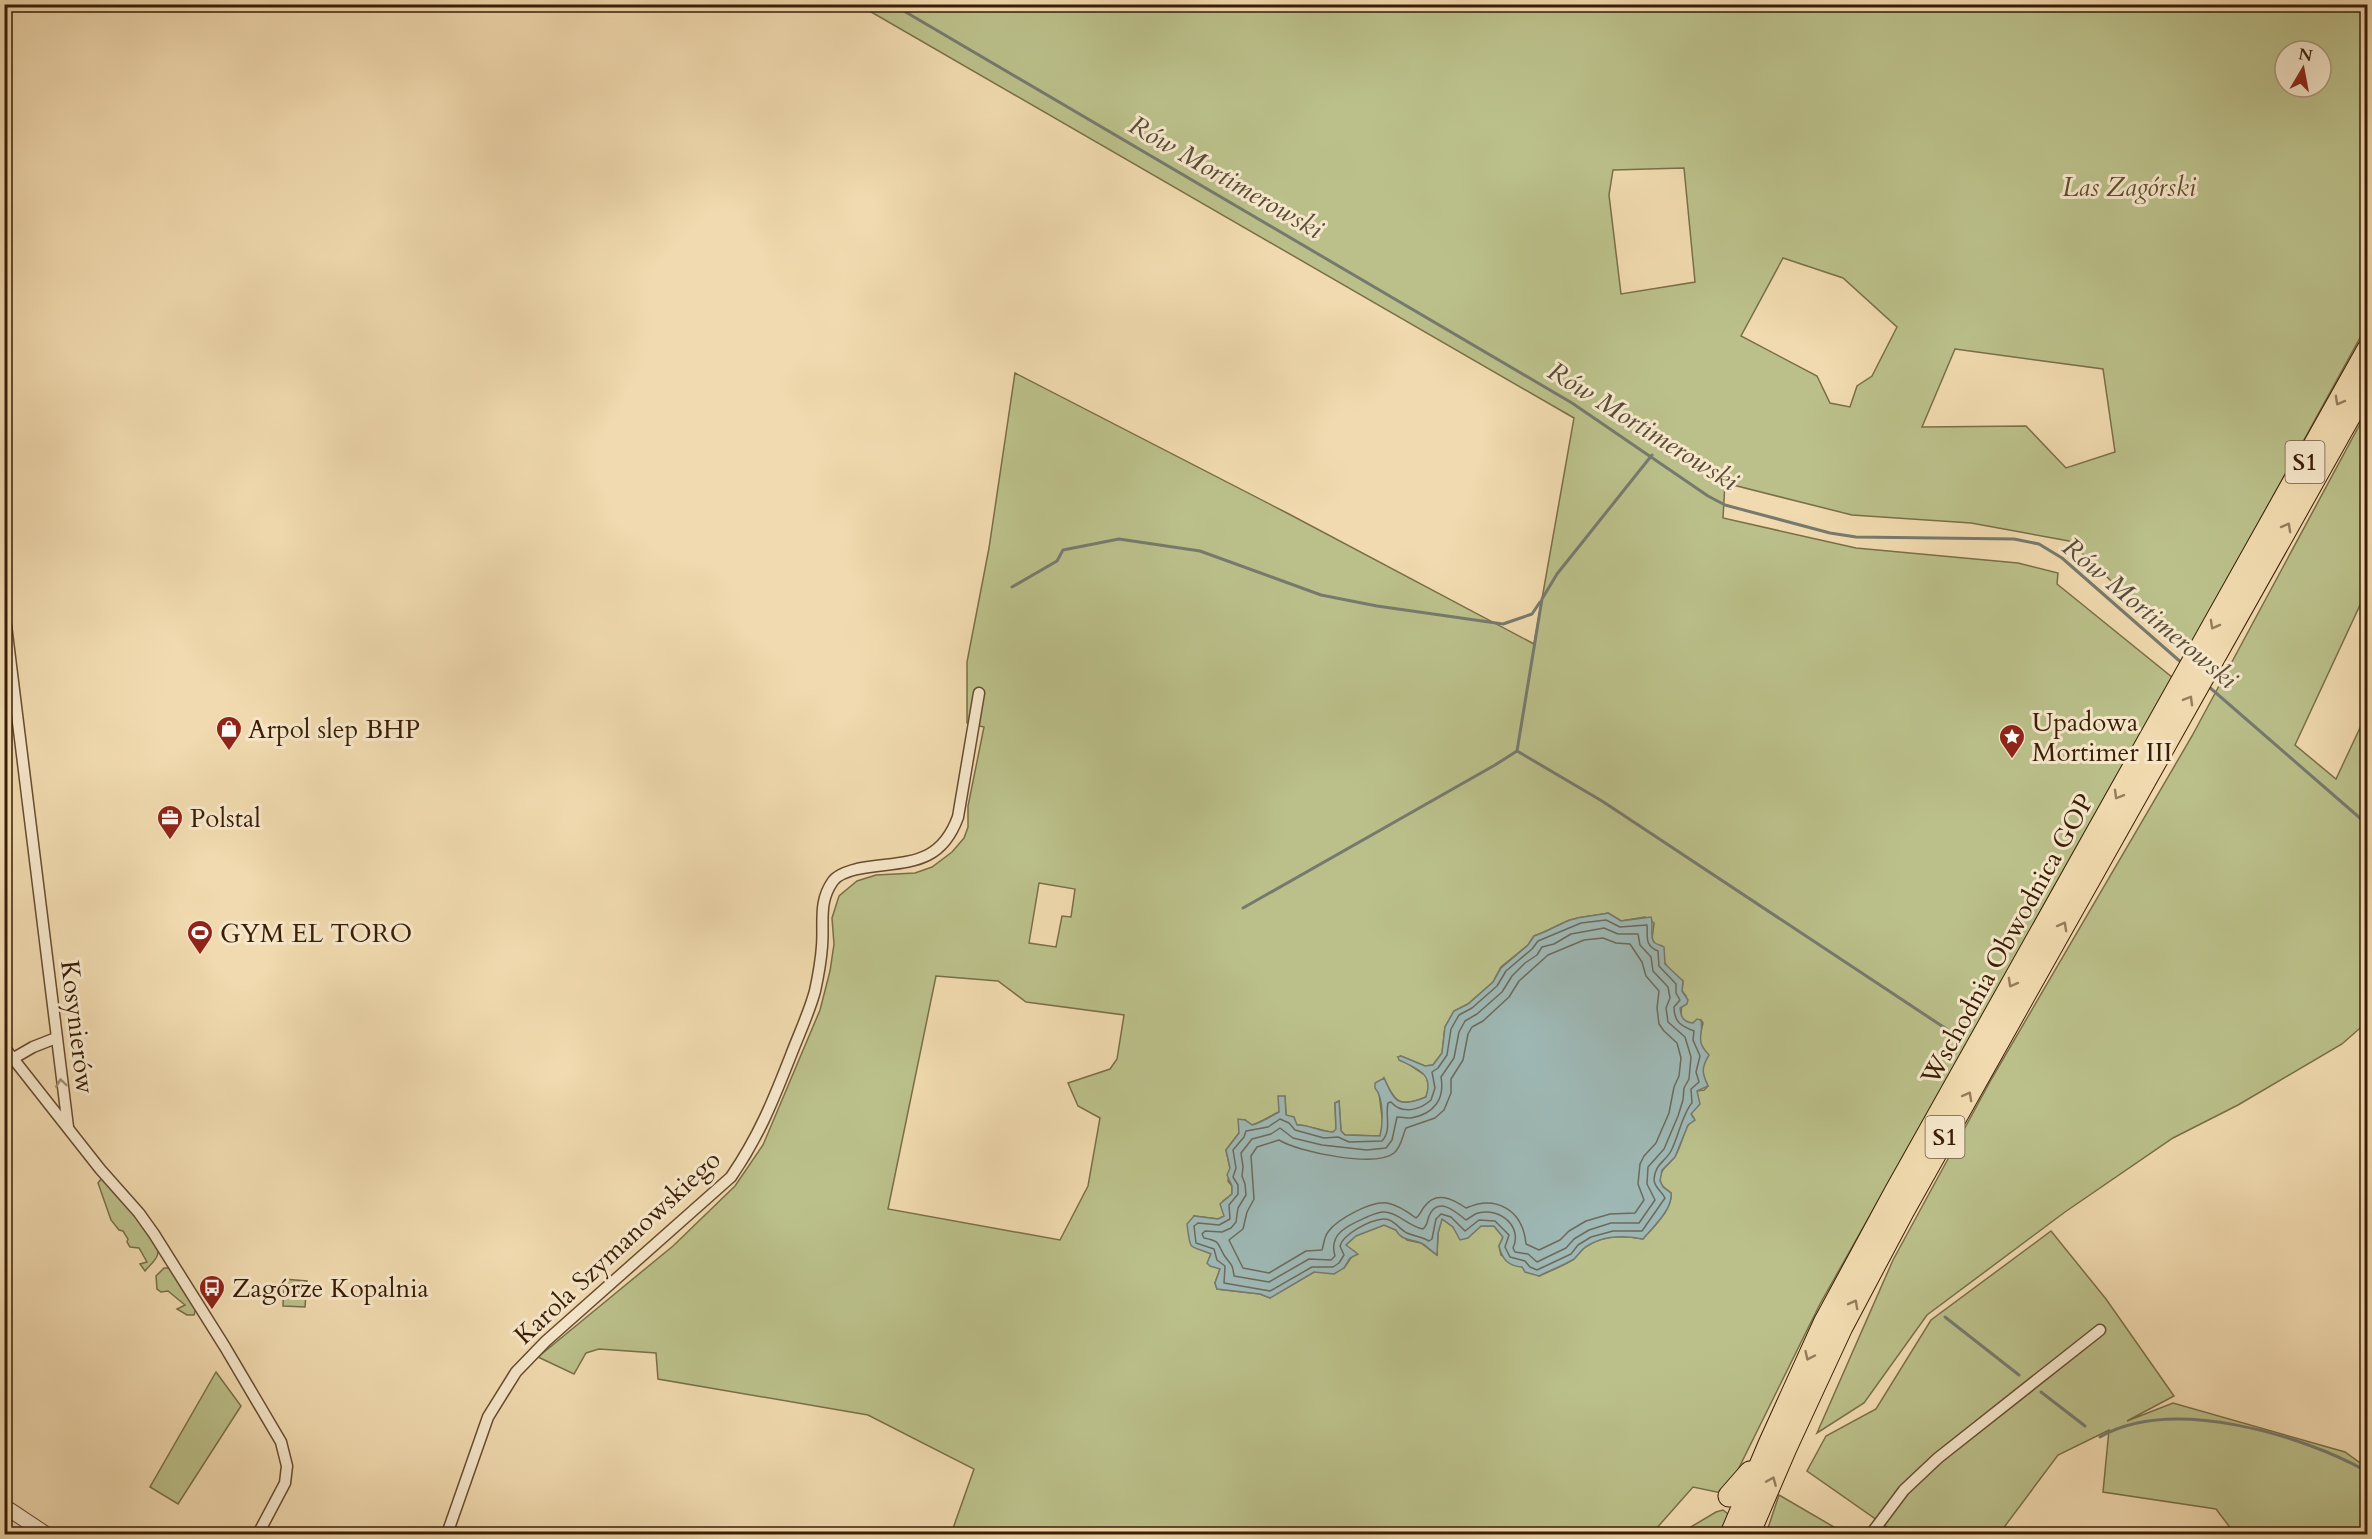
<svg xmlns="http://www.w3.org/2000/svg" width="2372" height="1539" viewBox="0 0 2372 1539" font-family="Cardo,serif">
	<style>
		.green { fill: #bbc08a; stroke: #7a6e47; stroke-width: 1.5; fill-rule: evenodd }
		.water { fill: #9eb8b5; stroke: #767a6e; stroke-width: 1.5 }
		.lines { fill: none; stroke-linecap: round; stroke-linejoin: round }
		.shore { stroke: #6c6a5c; stroke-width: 1.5 }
		.stream { stroke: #767a6e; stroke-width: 3 }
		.minor-casing { stroke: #684c2f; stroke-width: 13 }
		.tertiary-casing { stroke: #684c2f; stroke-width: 16 }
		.motorway-casing { stroke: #3a1d04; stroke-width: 23 }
		.minor { stroke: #f6e7cb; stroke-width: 10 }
		.tertiary { stroke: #f6e7cb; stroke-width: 14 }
		.motorway { stroke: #f1daaf; stroke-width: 21 }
		.oneway { stroke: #967c5a }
		.oneway2 { stroke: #a18c71 }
		.labels { text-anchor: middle; stroke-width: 6; stroke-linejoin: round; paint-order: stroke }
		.shield { fill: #f6e7cb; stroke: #725a40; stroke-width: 1.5 }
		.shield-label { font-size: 24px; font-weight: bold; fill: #3a1d04 }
		.park-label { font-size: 26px; font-style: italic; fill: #614e2c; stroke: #f6e7cb }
		.poi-label { font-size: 26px; fill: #3a1d04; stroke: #f6e7cb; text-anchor: start }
		.street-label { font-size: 26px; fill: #3a1d04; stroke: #f6e7cb }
		.water-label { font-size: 27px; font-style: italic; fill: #584c39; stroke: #f6e7cb }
	</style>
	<rect width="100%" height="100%" fill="#f1daaf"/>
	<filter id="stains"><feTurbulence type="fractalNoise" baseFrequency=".00333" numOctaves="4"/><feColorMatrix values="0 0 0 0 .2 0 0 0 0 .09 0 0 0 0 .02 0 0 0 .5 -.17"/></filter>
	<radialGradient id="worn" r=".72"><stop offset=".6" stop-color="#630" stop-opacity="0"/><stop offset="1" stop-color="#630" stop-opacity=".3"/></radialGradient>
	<!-- green -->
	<g class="green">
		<path d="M859 5H2367V325L2187 653 2069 541 1971 523 1852 515 1725 483 1723 518 1856 548 2018 563 2058 573 2057 584 2173 678 1820 1304 1726 1494 1693 1487 1655 1530 1647 1534H951L974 1469 868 1415 658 1379 656 1353 599 1349 586 1353 574 1374 538 1357 673 1246 735 1186 763 1145 820 1010 830 971 834 944 832 918 839 896 857 881 876 875 915 873 932 867 952 852 964 838 968 827V806L984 727 967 723V662L989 548 1015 373 1287 513 1534 644 1574 418ZM2285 51H2321V87H2285ZM1684 168 1695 282 1621 294 1609 195 1613 170ZM1783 258 1843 278 1897 327 1872 376 1857 386 1850 407 1830 403 1817 376 1741 336ZM1955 349 2103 369 2115 452 2066 468 2026 426 1922 427ZM1039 883 1075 889 1071 917 1062 916 1056 947 1029 943ZM1608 913 1621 921 1645 917 1654 923 1652 939 1669 970 1683 981 1682 991 1686 996C1678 1012 1678 1030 1701 1020L1703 1023 1699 1039 1701 1047 1702 1073 1708 1086 1704 1090 1697 1091 1696 1094 1699 1101 1691 1114 1694 1118C1683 1127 1683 1144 1675 1156 1670 1165 1661 1167 1660 1178 1660 1186 1665 1188 1671 1193 1673 1209 1653 1227 1643 1239 1623 1235 1600 1235 1583 1249 1580 1252 1577 1256 1574 1259 1563 1266 1550 1271 1539 1276L1501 1255 1499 1246 1503 1237 1494 1226H1481L1475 1231 1458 1234 1453 1227 1442 1219 1438 1233 1437 1255 1421 1243 1407 1240 1396 1230 1384 1225 1355 1236 1345 1246 1355 1252 1344 1268 1314 1272 1270 1298 1260 1294 1217 1289 1215 1283 1220 1269 1209 1259 1211 1254 1208 1252 1194 1216 1218 1219 1225 1216 1223 1201 1232 1194V1186L1228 1181 1230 1168 1226 1150 1239 1133 1245 1120 1252 1125C1263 1122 1269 1116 1279 1112L1285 1096 1286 1116 1297 1125C1307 1124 1321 1132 1333 1132L1336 1130 1335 1103 1339 1101 1341 1131 1345 1135 1380 1136 1383 1125 1379 1093 1384 1078C1395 1103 1400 1108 1426 1097L1429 1087 1426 1076 1398 1057 1401 1056 1425 1066 1433 1065 1442 1053 1445 1027 1454 1011 1468 1004 1493 982 1501 967 1528 945 1534 936C1547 932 1557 925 1570 920 1582 916 1595 916 1608 913ZM936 976 998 981 1026 1002 1124 1015 1117 1059 1110 1069 1068 1083 1078 1106 1100 1118 1088 1186 1060 1240 888 1209Z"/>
		<polygon points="2367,411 2367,590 2295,745 2336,779 2367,713 2367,1022 2342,1044 2238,1105 2173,1138 2065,1212 1927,1315 1864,1403 1817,1433 1893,1260 1992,1078 2192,736"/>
		<path d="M102 1178C114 1192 157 1235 158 1252 158 1260 149 1265 145 1271L140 1264 147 1262 139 1248 130 1247 127 1242 128 1239 123 1231 119 1230 111 1220 98 1183Z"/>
		<polygon points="2051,1231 2106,1299 2174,1396 2127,1421 2173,1403 2345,1452 2367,1468 2367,1534 2235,1534 2216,1509 2103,1492 2109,1430 2058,1455 1999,1534 1897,1534 1807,1471 1826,1436 1876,1409 1931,1320"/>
		<polygon points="164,1268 169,1268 196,1308 194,1315 187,1315 177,1309 185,1305 168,1291 161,1292 157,1289 156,1276"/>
		<polygon points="284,1279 307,1281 305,1307 283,1306"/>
		<polygon points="216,1372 241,1406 178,1504 150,1487"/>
		<polygon points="1779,1495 1846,1534 1766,1534"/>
		<polygon points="1723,1510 1728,1514 1723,1534 1679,1534 1716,1512"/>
	</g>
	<!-- water -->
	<path class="water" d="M1608 913 1621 921 1651 917C1654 924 1649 939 1655 943 1658 945 1661 945 1664 947L1665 964 1683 981 1682 991 1688 1000 1687 1004 1680 1008C1681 1017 1683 1022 1693 1023L1697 1019 1701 1020C1704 1036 1694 1039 1709 1055 1701 1068 1702 1073 1708 1086L1697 1091 1700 1104 1691 1114 1695 1120 1688 1125 1675 1157 1662 1170 1660 1181 1663 1187 1671 1193C1673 1209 1653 1227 1643 1239 1623 1235 1600 1235 1583 1249 1580 1252 1577 1256 1574 1259 1563 1266 1550 1270 1539 1276L1525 1272 1522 1267C1508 1266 1502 1259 1499 1246L1503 1237 1494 1226H1481L1468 1238 1460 1240 1453 1227 1442 1219 1438 1233 1437 1255C1432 1252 1427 1246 1421 1243 1412 1239 1401 1241 1396 1230L1384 1225 1356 1236 1346 1245 1358 1254 1350 1258 1344 1268 1334 1274 1314 1272 1270 1298 1260 1294 1217 1289 1215 1283 1220 1269 1210 1266 1207 1263 1211 1254C1188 1244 1191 1253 1187 1224L1194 1216 1218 1219 1224 1216 1220 1204 1232 1194V1186L1227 1175 1230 1168 1226 1150 1239 1133 1238 1119 1245 1120 1252 1125C1263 1122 1269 1117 1279 1112L1278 1096H1285L1286 1115 1294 1117 1297 1125C1307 1124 1321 1132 1333 1132L1336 1129 1335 1103 1339 1101 1341 1131 1345 1135 1380 1136C1383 1123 1384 1098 1375 1088V1083L1384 1078C1395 1103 1399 1108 1426 1097 1434 1073 1417 1069 1399 1060L1398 1057 1401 1056 1425 1066 1433 1065 1442 1053 1445 1027 1454 1011 1468 1004 1493 982 1501 968 1528 945 1534 936C1547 932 1557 925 1570 920 1582 916 1595 916 1608 913Z"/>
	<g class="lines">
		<!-- shore -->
		<g class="shore">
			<path d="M1606 920 1620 927 1647 925C1648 937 1644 945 1658 951L1659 966 1676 984V993L1680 1000 1674 1007C1674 1022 1681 1026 1694 1031L1693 1040 1700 1056 1696 1072 1699 1082 1691 1089 1692 1103C1683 1112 1678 1138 1671 1151 1665 1162 1655 1164 1654 1179 1654 1188 1662 1191 1665 1198L1642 1231H1613L1591 1237 1578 1245 1571 1254 1537 1270 1530 1267 1525 1261 1510 1257 1505 1247 1509 1235 1495 1221 1479 1220 1465 1231 1451 1217 1441 1214 1436 1219 1432 1239 1429 1241C1422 1237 1414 1236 1407 1233 1399 1229 1393 1218 1383 1219 1370 1220 1343 1234 1340 1246L1344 1255 1339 1263 1333 1267H1312L1270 1291 1224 1283 1225 1266 1217 1260 1214 1249 1196 1243 1194 1226 1198 1223 1219 1225 1230 1219 1229 1205 1238 1194V1185L1233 1177 1236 1168 1233 1150 1244 1137 1246 1131 1268 1127 1280 1119 1289 1123 1295 1130 1324 1138 1338 1137 1349 1142 1382 1141C1392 1130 1385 1116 1388 1103L1391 1102C1402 1115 1420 1110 1431 1100L1435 1088 1432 1072 1438 1068 1447 1055 1451 1029 1459 1015 1472 1008 1497 986 1506 971 1532 949 1538 941 1581 923Z"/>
			<path d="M1604 928 1618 934H1638L1640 945 1651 957 1653 971 1668 987 1670 998 1666 1008 1668 1022 1685 1037 1691 1057 1689 1079 1684 1088 1683 1100 1678 1116 1664 1149 1648 1167 1647 1184 1655 1200 1639 1223H1611L1589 1230 1574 1239 1566 1248 1537 1262 1528 1254 1515 1252 1513 1248C1523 1227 1500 1207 1478 1213 1474 1214 1470 1218 1466 1220 1455 1211 1438 1196 1429 1216 1427 1222 1427 1226 1423 1229 1408 1226 1399 1213 1385 1212 1379 1211 1372 1215 1367 1217 1349 1225 1328 1233 1335 1256L1331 1260 1309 1259 1269 1282 1234 1276C1232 1261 1231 1266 1224 1255 1217 1243 1220 1241 1204 1238L1202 1234 1205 1231 1222 1232 1231 1228 1236 1222 1238 1208 1246 1195 1245 1184 1242 1176 1243 1167 1241 1153 1252 1139 1271 1134 1280 1128 1293 1138 1322 1145 1367 1150 1386 1148 1392 1140 1397 1117C1401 1117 1406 1118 1411 1118 1434 1114 1445 1099 1441 1077L1454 1058 1459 1032 1465 1021 1477 1014 1502 992 1512 976 1525 963 1537 955 1542 947 1554 944 1571 934Z"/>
			<path d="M1603 938 1616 943 1630 944 1642 962 1646 976 1659 991 1657 1008 1659 1024 1664 1031 1677 1043 1681 1058 1679 1076 1674 1087 1669 1113 1656 1143 1644 1156 1640 1164 1638 1184 1644 1200 1635 1213 1610 1214 1586 1221 1569 1231 1560 1240 1539 1250 1526 1244C1523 1211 1497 1194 1466 1208 1453 1199 1436 1190 1424 1207 1421 1211 1420 1215 1416 1218 1408 1212 1398 1205 1387 1203 1371 1201 1337 1219 1328 1232 1324 1237 1324 1244 1322 1250L1306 1251 1269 1273 1243 1268 1229 1240 1243 1229 1247 1212 1254 1199 1251 1156 1257 1147 1279 1140C1298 1152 1376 1168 1394 1153 1402 1146 1402 1136 1406 1128L1435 1118 1444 1110 1451 1093V1079L1463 1060 1468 1034 1472 1027 1483 1021 1509 997 1519 981 1548 955 1584 940Z"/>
		</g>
		<!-- stream -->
		<g class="stream">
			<polyline points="892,4 1572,403 1708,496 1725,505 1830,533 1856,537 2014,539 2039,544 2062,558 2183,664"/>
			<polyline points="1012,587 1057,561 1063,550 1119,539 1200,551 1321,595 1377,606 1503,624 1532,614 1540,602"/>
			<polyline points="2208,686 2368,825"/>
			<polyline points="1517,751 1602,801 1957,1036"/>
			<polyline points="1243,908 1495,765 1517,751 1542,599 1557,574 1652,455"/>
			<polyline points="1945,1317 2019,1375"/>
			<polyline points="2041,1392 2085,1426"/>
			<path d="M2100 1437C2171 1396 2301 1434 2368 1472"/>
		</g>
		<defs>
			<g id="minor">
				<polyline points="4,609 68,1127"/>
				<polyline points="4,1047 100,1169 139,1213 154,1234 225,1347 281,1442 287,1466 285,1483 258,1534"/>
				<polyline points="14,1058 33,1047 56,1038"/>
				<path d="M447 1534 488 1417 516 1372 546 1341 731 1177C759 1136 773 1101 791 1055 799 1034 809 1013 815 991 818 977 821 961 822 946 824 922 818 902 833 881 838 874 849 871 857 869 903 860 939 869 958 817L979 693"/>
				<polyline points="1871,1534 1904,1490 1938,1458 2100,1330"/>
			</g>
			<polyline id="tertiary" points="4,1506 46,1534"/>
			<g id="motorway">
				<polyline points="1729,1496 1750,1472"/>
				<polyline points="1731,1534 1769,1444 1824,1323 1895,1192 2368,349"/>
				<polyline points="1749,1534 1786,1448 1842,1327 1904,1210 2368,384"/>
			</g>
		</defs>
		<!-- minor casing -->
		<use href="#minor" class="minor-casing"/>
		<!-- tertiary casing -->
		<use href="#tertiary" class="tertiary-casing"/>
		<!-- motorway casing -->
		<use href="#motorway" class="motorway-casing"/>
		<!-- minor -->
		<use href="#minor" class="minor"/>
		<!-- tertiary -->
		<use href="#tertiary" class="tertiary"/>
		<!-- motorway -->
		<use href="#motorway" class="motorway"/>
	</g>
	<!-- one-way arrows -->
	<defs><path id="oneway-chevron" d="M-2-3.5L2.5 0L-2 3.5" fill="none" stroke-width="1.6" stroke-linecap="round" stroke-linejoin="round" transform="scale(1.5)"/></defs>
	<g class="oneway">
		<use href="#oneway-chevron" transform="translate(2339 401) rotate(119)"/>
		<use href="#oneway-chevron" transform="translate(2287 527) rotate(-61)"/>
		<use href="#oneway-chevron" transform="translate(2214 625) rotate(119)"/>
		<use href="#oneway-chevron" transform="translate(2189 700) rotate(-60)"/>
		<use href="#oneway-chevron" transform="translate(2118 795) rotate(120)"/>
		<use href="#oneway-chevron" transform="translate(2063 926) rotate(-61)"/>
		<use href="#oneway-chevron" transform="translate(2012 983) rotate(119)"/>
		<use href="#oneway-chevron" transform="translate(1968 1096) rotate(-61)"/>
		<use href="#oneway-chevron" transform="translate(1854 1304) rotate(-62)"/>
		<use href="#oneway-chevron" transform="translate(1809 1356) rotate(115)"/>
		<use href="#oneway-chevron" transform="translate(1772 1481) rotate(-67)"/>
	</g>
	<use class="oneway2" href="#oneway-chevron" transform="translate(61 1083) rotate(-98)"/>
	<!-- icons -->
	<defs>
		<symbol id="shop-pin" viewBox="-11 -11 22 30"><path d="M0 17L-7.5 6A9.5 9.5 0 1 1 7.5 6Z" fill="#8f2418" stroke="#f6e7cb"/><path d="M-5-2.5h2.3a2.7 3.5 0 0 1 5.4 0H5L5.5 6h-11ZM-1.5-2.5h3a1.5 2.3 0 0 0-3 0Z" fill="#fff"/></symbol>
		<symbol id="sight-pin" viewBox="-11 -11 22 30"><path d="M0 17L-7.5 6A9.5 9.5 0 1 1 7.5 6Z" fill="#8f2418" stroke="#f6e7cb"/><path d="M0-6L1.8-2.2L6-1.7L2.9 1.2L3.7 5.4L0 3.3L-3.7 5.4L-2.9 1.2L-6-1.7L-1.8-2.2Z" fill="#fff"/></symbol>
		<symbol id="office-pin" viewBox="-11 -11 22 30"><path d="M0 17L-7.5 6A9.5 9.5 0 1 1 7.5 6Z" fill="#8f2418" stroke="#f6e7cb"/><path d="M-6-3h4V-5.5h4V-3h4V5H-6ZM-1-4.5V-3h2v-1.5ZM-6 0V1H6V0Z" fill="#fff"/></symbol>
		<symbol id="stadium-pin" viewBox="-11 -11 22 30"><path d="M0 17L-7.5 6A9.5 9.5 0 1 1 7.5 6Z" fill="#8f2418" stroke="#f6e7cb"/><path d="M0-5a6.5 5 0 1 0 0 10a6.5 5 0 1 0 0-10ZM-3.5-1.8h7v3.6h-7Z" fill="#fff"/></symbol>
		<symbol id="bus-pin" viewBox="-11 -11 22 30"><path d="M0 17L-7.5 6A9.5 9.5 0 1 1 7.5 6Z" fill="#8f2418" stroke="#f6e7cb"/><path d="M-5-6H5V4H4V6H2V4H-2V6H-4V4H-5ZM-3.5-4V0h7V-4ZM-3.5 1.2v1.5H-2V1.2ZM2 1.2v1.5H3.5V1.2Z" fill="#fff"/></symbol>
	</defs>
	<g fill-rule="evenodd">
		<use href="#shop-pin" x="214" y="714" width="30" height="40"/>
		<use href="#sight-pin" x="1997" y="722" width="30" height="40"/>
		<use href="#office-pin" x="155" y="803" width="30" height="40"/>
		<use href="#stadium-pin" x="185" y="918" width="30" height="40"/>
		<use href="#bus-pin" x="197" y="1273" width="30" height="40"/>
	</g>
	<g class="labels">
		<!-- shield labels -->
		<g class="shield">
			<rect x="2285.5" y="441" width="39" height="42" rx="4.5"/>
			<rect x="1925.5" y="1116" width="39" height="42" rx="4.5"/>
		</g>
		<g class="shield-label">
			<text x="2305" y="470">S1</text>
			<text x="1945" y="1145">S1</text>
		</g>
		<!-- park labels -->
		<g class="park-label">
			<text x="2129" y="196">Las Zagórski</text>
		</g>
		<!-- poi labels -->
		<g class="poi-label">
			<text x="2032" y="731">Upadowa<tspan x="2032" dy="30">Mortimer III</tspan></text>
			<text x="248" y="738">Arpol slep BHP</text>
			<text x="190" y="827">Polstal</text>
			<text x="220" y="942">GYM EL TORO</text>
			<text x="232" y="1297">Zagórze Kopalnia</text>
		</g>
		<!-- street labels -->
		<g class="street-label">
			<text transform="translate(2007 939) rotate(-61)" y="9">Wschodnia Obwodnica GOP</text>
			<text transform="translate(78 1027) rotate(83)" y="9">Kosynierów</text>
			<text transform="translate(617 1247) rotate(-43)" y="9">Karola Szymanowskiego</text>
		</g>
		<!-- water labels -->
		<g class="water-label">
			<text transform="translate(1226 177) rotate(30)" y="9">Rów Mortimerowski</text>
			<text transform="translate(1643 426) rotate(32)" y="9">Rów Mortimerowski</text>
			<text transform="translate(2150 613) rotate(40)" y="9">Rów Mortimerowski</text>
		</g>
	</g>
	<!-- margin -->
	<rect width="2372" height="1539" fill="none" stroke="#f1daaf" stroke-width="24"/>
	<rect x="6" y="6" width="2360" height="1527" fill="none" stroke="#3a1d04" stroke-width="3"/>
	<rect x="12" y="12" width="2348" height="1515" fill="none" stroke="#3a1d04" stroke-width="1.5"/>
	<!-- north arrow -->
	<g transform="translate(2303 69) rotate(10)"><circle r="28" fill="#f6e7cb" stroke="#ab967b" stroke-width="1.5"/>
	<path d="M0-4.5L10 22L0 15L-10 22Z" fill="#8f2418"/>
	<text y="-9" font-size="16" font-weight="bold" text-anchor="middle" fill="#3a1d04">N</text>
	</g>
	<rect width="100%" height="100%" filter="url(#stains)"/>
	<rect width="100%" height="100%" fill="url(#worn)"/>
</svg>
